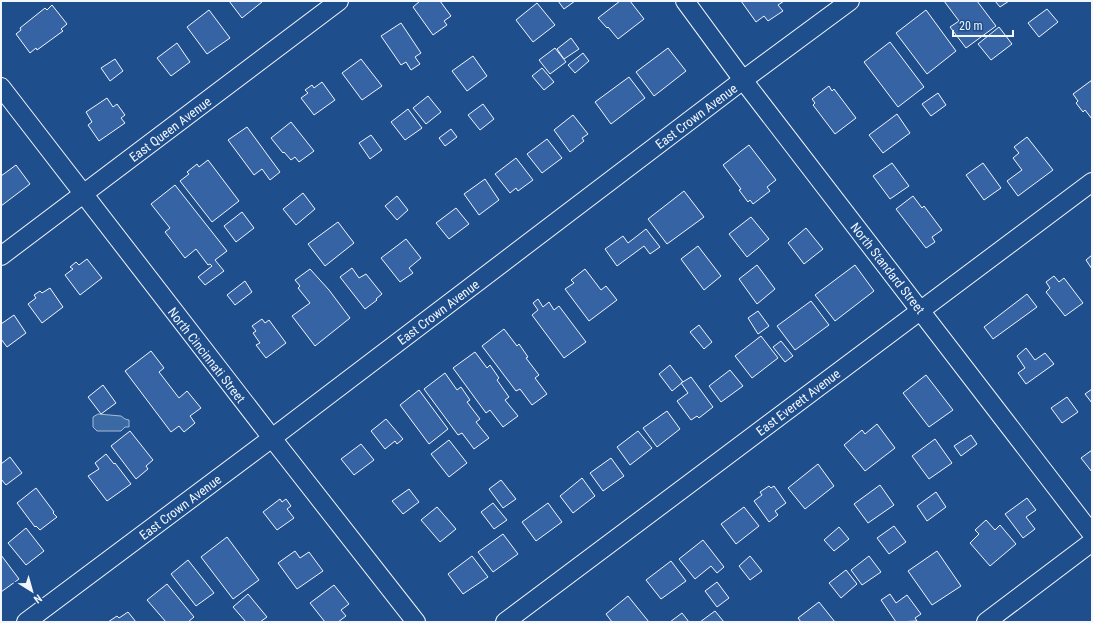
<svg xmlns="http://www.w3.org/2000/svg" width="1093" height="623" viewBox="0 0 1093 623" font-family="'Roboto Condensed',sans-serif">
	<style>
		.water { fill: #3b69a3; stroke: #a8bbd7 }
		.building { fill: #3563a3; stroke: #f2f6ff }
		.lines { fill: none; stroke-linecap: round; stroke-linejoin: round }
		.street-casing { stroke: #f2f6ff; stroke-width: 20 }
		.street { stroke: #1f4e8c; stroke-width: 18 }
		.labels { text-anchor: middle; stroke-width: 3; stroke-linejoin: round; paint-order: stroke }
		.street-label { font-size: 13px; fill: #f2f6ff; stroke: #1f4e8c }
	</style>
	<rect width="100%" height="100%" fill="#1f4e8c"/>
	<!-- water -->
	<polygon class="water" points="98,414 121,416 125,419 129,420 129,427 125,427 121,431 97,431 93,427 93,417"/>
	<!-- building -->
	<g class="building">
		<polygon points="229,1 261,1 262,2 242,18"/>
		<polygon points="420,1 440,1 451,16 444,21 447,25 433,35 413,7"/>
		<polygon points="558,1 575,1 564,9"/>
		<polygon points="620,1 630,1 644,19 618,39 608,27 607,28 598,18"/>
		<polygon points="741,1 784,1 778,5 783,11 768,21 764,16 756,22"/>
		<polygon points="944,1 977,1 996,26 966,48 950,27 959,21"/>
		<polygon points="995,1 1009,1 1000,7"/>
		<polygon points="537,3 555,25 533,42 516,20"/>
		<polygon points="52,5 67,24 61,29 63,31 37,50 36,48 30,53 16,34 21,30 20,28 45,8 47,10"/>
		<polygon points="1047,9 1058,22 1039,37 1028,23"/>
		<polygon points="209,10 230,38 207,54 187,27"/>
		<polygon points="926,10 956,51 927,74 896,33"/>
		<polygon points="401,23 421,53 415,57 420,64 411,70 406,62 401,65 381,36"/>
		<polygon points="999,27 1012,44 991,60 978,44"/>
		<polygon points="571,38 579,49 564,59 557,49"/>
		<polygon points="890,42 924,87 898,107 864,62"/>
		<polygon points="177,43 190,62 171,76 157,58"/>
		<polygon points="555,48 566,62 550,74 539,60"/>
		<polygon points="668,48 686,71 654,96 636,72"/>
		<polygon points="583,53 589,61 575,73 568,65"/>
		<polygon points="473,56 487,76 467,91 452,71"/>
		<polygon points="115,59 123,71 110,81 101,68"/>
		<polygon points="361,59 382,86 362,100 342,73"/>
		<polygon points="542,68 554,82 544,90 532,76"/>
		<polygon points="629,77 645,98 611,124 595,102"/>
		<polygon points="1092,80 1092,119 1085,110 1083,112 1076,103 1078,101 1073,94"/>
		<polygon points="322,82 335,100 314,115 301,98 308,93 305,90 312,85 314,88"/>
		<polygon points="829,86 832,91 834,89 856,118 835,134 813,105 815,103 812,99"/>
		<polygon points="938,93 946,105 931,116 922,104"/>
		<polygon points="428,96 441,112 426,124 413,108"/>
		<polygon points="107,98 113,107 117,104 125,115 121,118 125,123 99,141 88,125 92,122 86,112"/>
		<polygon points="483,104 494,119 480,130 468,115"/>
		<polygon points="408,109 422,128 405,140 391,122"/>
		<polygon points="897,114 910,133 883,153 869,135"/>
		<polygon points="573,115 588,134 582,138 584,141 570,152 554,130"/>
		<polygon points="291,122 314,151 299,162 295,157 291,160 284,152 283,153 271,138"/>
		<polygon points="247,127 280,172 270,180 262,169 254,175 228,140"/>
		<polygon points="451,129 457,137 445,146 439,138"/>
		<polygon points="371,135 382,150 370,159 359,143"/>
		<polygon points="1027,137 1053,170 1018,196 1007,181 1022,170 1013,158 1019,153 1014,147"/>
		<polygon points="547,139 562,158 542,173 527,154"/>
		<polygon points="749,145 776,180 767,187 770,191 753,204 750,200 748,202 739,190 741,189 723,165"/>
		<polygon points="516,158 533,180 518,191 516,188 510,193 495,174"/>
		<polygon points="208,160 239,201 212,222 180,181 189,174 187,172 197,164 199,167"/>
		<polygon points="892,163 909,186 890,199 873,176"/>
		<polygon points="983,163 1001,188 984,200 966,175"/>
		<polygon points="16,165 30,184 1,206 1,176"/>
		<polygon points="485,179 499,200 479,215 464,194"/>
		<polygon points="175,185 227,251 215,260 224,271 205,285 198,277 212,266 210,264 208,265 196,249 185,258 165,232 170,228 151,204"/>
		<polygon points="684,191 704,217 667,244 648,219"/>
		<polygon points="303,193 315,209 296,225 283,209"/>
		<polygon points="397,196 408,210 397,220 385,206"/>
		<polygon points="913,196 922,208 924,206 942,230 932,237 935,242 926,248 896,209"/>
		<polygon points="456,208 469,224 449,239 436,223"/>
		<polygon points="242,212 254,228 236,242 224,226"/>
		<polygon points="751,217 769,239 747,257 729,234"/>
		<polygon points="338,222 354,243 325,266 308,244"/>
		<polygon points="806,228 823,249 804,264 788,243"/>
		<polygon points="646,229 660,247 650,254 644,246 617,266 605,249 623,236 628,243"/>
		<polygon points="406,239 421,258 409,268 413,273 400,282 381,258"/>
		<polygon points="698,246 721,276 704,290 681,259"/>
		<polygon points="1092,255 1092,269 1086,260"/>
		<polygon points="87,259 102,278 80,295 65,275 73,269 70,267 76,262 79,265"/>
		<polygon points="757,265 775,289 757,304 739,279"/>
		<polygon points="855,265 874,291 835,321 815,295"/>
		<polygon points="352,268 359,278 366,274 382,294 376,299 377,300 365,309 340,277"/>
		<polygon points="310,269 329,290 350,318 315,346 292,316 310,303 298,288 300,286 295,280"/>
		<polygon points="585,269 601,290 606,286 617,300 589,321 565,289 574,283 571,280"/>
		<polygon points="1054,276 1059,282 1064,278 1083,303 1065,316 1046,292 1050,288 1046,282"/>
		<polygon points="245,281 252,292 235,305 227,295"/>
		<polygon points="50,288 63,307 42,323 28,304 36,298 34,295 40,291 42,293"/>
		<polygon points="1027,294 1037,307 993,339 984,327"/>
		<polygon points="538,299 543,307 549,302 554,310 559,306 586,342 564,358 532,315 538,310 533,303"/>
		<polygon points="811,301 829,325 795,350 777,326"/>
		<polygon points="758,311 769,326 758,334 748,318"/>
		<polygon points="14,315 26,333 7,347 1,339 1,324"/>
		<polygon points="262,319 265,323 269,320 286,343 266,358 256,345 260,343 253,333 256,331 252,326"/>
		<polygon points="699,325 712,342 704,349 690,332"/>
		<polygon points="504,329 517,346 519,344 528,357 526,358 539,375 535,378 547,394 532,405 520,389 516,391 482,346"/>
		<polygon points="761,336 778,358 752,378 735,356"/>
		<polygon points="781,341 793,356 785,362 773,347"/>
		<polygon points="1026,348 1035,360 1045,353 1054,364 1026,384 1018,373 1025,368 1017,356"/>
		<polygon points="151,351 164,368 159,372 179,398 187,391 201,408 190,416 195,423 184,432 179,426 171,432 125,371"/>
		<polygon points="475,352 487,368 490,365 499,378 497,380 509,397 505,400 518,416 503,427 490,410 486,413 453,368"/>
		<polygon points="670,365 683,382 672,391 659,374"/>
		<polygon points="730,370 743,386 721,402 709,386"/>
		<polygon points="445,373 457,390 461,387 470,400 467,402 480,419 476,422 489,438 474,449 462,433 458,435 424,389"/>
		<polygon points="926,375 953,410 929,427 903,393"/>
		<polygon points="691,377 713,407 699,418 697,416 691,420 677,401 688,393 681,383"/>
		<polygon points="103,385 116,403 101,414 88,397"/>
		<polygon points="1092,389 1092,403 1085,394"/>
		<polygon points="419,390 448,429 429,444 400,405"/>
		<polygon points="1067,397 1078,412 1062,423 1051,408"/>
		<polygon points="667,411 680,429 657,447 643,428"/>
		<polygon points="386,419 403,439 397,444 395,441 385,449 371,431"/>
		<polygon points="877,424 895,448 865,471 844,445 862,430 865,434"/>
		<polygon points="130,431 153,460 146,466 148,469 136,479 111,446"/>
		<polygon points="638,431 652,448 630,465 617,447"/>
		<polygon points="971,435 977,444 961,456 954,446"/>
		<polygon points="935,439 952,463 929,479 912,456"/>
		<polygon points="449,440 467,463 449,477 431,454"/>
		<polygon points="361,444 374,460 354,475 341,459"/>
		<polygon points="1092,450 1092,472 1081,458"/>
		<polygon points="106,454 114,464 115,463 131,484 107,501 88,476 99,469 95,463"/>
		<polygon points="10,457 22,473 6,485 1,479 1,464"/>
		<polygon points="611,458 624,476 603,491 590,473"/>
		<polygon points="818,464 834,486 805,509 788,488"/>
		<polygon points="582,478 595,496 573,513 560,496"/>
		<polygon points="501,480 516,499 503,508 489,489"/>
		<polygon points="880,485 894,505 868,523 854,504"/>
		<polygon points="769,486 771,488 774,486 786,503 775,511 778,515 769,522 754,501 762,495 760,492"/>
		<polygon points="36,488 54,512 53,513 57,517 40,530 36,526 35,527 17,503"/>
		<polygon points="409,489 419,502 403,514 392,501"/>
		<polygon points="936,492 946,507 927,521 917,506"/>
		<polygon points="1027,498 1036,510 1026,517 1035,529 1023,538 1005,514"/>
		<polygon points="280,499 282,502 286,499 291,506 287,509 294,518 277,530 263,512"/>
		<polygon points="493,503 507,520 494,529 481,512"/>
		<polygon points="548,503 562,522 536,541 522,522"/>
		<polygon points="437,507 456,529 440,542 421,520"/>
		<polygon points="744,507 759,526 736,544 721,524"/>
		<polygon points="986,520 995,530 1000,525 1016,544 990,566 970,543 979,534 975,530"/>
		<polygon points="894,526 906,542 889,554 877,538"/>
		<polygon points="839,527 849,539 834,551 824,540"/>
		<polygon points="26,528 44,551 26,565 8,543"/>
		<polygon points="503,534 518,554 493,572 478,552"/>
		<polygon points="227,537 259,580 233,599 201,557"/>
		<polygon points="703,540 724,567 717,573 711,566 695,579 679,559"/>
		<polygon points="295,551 300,558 309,552 323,571 297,589 278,563"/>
		<polygon points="937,551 961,586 932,605 908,571"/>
		<polygon points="1,555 19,579 1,592"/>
		<polygon points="472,556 488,577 463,594 448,574"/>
		<polygon points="750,556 762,571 750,580 739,566"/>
		<polygon points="869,556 881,572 862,585 851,570"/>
		<polygon points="188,560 214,593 196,606 171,574"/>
		<polygon points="671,561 686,581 661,599 646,580"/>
		<polygon points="846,570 857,584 841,598 829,583"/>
		<polygon points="717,582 729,598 717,607 705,591"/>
		<polygon points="167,584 194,617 188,622 166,622 147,600"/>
		<polygon points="334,585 349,604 341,610 346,616 338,622 325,622 310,603"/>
		<polygon points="248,594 267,617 260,622 246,622 233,607"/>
		<polygon points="890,594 896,603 907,595 921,614 915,618 917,621 896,622 881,600"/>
		<polygon points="628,596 649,622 612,622 606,614"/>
		<polygon points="819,602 835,622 801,622 798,618"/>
		<polygon points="715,611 724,622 700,622"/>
		<polygon points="128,612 136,622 108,622 117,616 119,618"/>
		<polygon points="682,613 689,622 670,622"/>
	</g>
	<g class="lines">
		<defs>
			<g id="street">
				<polyline points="685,1 743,80 1092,534"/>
				<polyline points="1,87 272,438 416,622"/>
				<polyline points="1,256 339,1"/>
				<polyline points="26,622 272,438 743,80 850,1"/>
				<polyline points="505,622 1092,182"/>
				<polyline points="986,622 1092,542"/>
			</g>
		</defs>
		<!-- street casing -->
		<use href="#street" class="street-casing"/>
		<!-- street -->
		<use href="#street" class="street"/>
	</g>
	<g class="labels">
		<!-- street labels -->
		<g class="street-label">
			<text transform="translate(696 116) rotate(-37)" y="5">East Crown Avenue</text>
			<text transform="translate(170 129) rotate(-37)" y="5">East Queen Avenue</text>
			<text transform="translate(888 268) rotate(52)" y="5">North Standard Street</text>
			<text transform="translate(438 312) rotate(-37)" y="5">East Crown Avenue</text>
			<text transform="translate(207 355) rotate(52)" y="5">North Cincinnati Street</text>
			<text transform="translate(798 402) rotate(-37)" y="5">East Everett Avenue</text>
			<text transform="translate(180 507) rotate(-37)" y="5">East Crown Avenue</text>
		</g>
	</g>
	<!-- border -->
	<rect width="1093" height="623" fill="none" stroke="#f2f6ff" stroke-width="4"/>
	<!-- north arrow -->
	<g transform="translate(32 591) rotate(143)" stroke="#1f4e8c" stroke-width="3" paint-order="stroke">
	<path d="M0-3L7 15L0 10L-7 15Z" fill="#f2f6ff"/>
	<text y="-6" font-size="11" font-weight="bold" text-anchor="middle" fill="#f2f6ff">N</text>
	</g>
	<!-- scale -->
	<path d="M953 30v6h60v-6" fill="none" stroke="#f2f6ff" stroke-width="2"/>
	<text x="959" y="30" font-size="12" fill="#f2f6ff" stroke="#1f4e8c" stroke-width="3" paint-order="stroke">20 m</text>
</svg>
